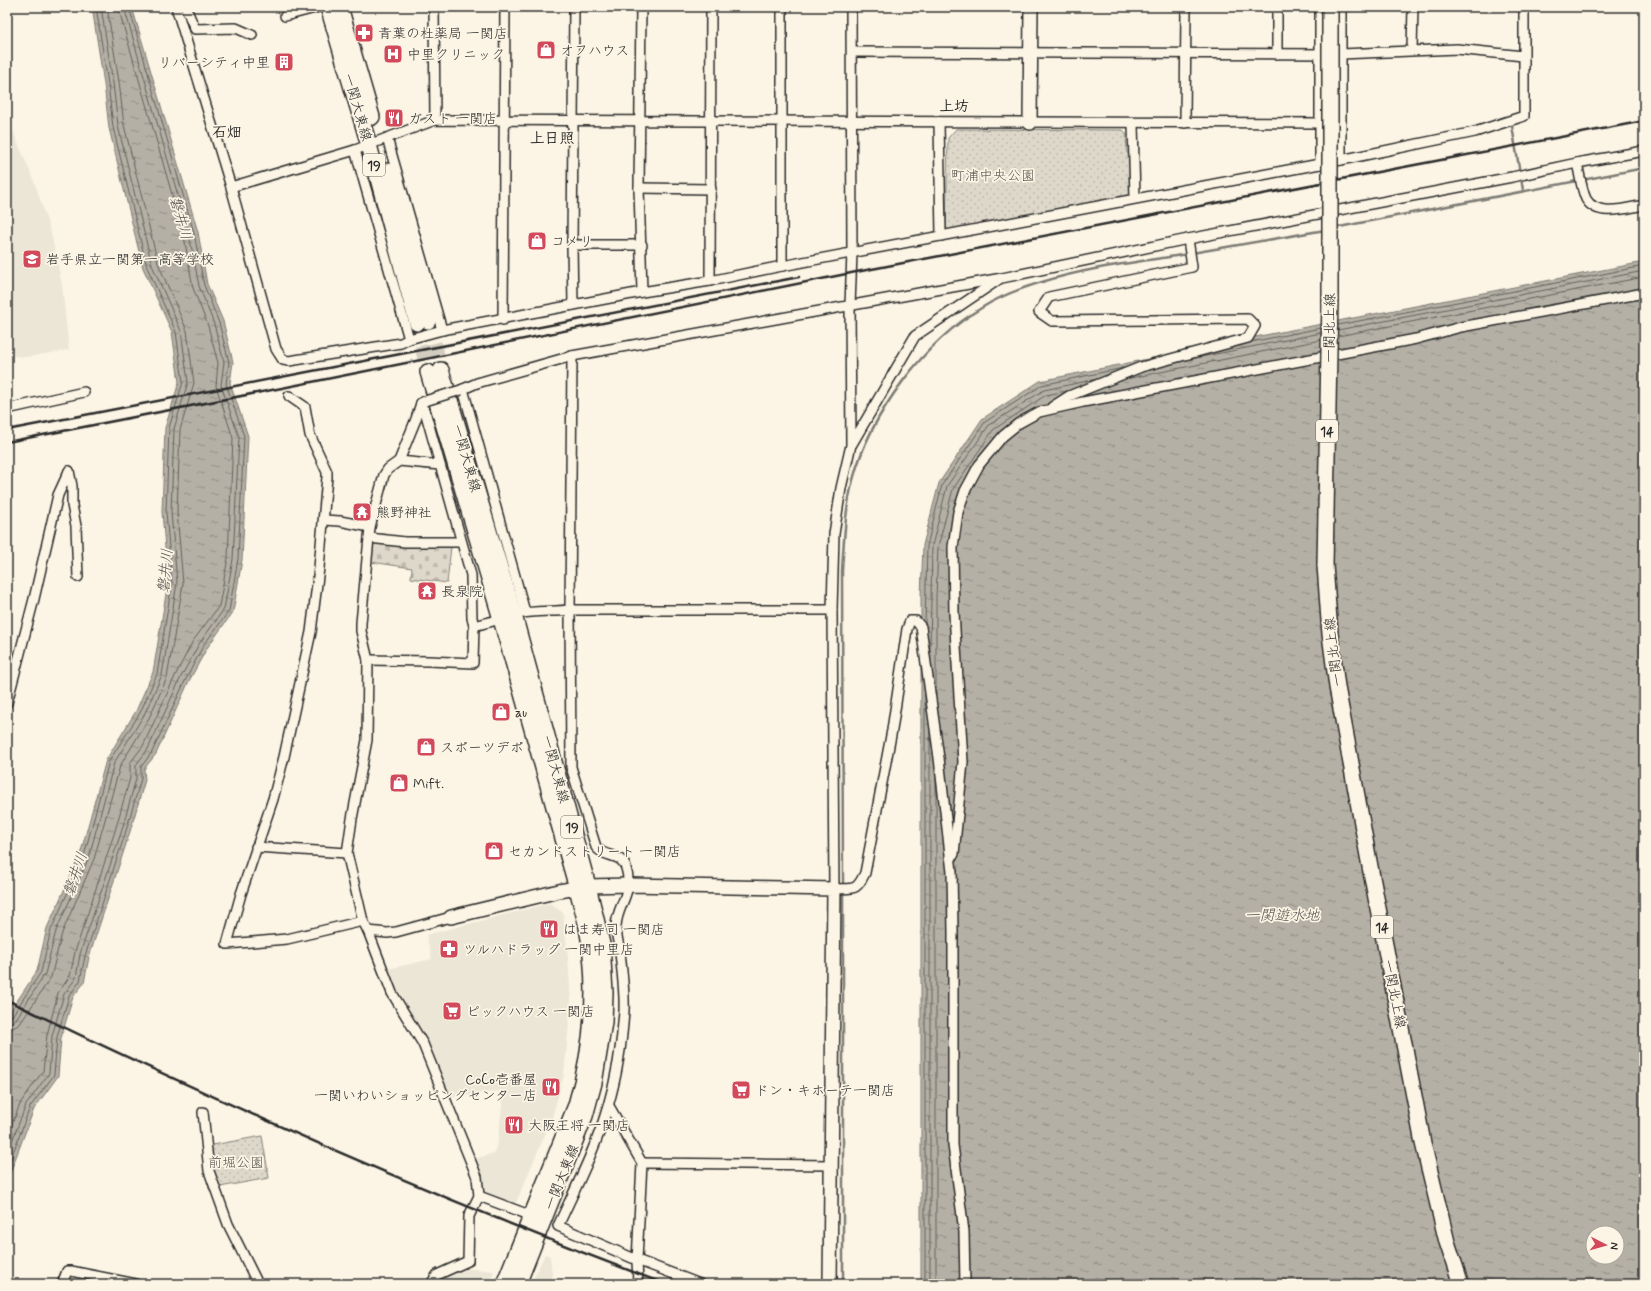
<svg xmlns="http://www.w3.org/2000/svg" width="1651" height="1291" viewBox="0 0 1651 1291" font-family="Mynerve,'Klee One',sans-serif">
	<style>
		.built { fill: #ece6d7 }
		.grass { fill: url(#grass-dots); stroke: #84827a }
		.cemetery { fill: url(#cemetery-stones); stroke: #84827a }
		.water { fill: url(#water-ripples); stroke: #7d7b74; fill-rule: evenodd }
		.lines { fill: none; stroke-linecap: round; stroke-linejoin: round }
		.shore { stroke: #62605c; stroke-width: 1 }
		.stream { stroke: #7d7b74; stroke-width: 2.5 }
		.primary-tunnel { stroke: #d2cdc0; stroke-width: 15; stroke-dasharray: 15 8; stroke-linecap: butt }
		.street-casing { stroke: #2b2b2b; stroke-width: 12 }
		.secondary-casing { stroke: #2b2b2b; stroke-width: 16 }
		.primary-casing { stroke: #2b2b2b; stroke-width: 18 }
		.street { stroke: #fcf5e5; stroke-width: 9 }
		.secondary { stroke: #fcf5e5; stroke-width: 13 }
		.primary { stroke: #fcf5e5; stroke-width: 15 }
		.rail { stroke: #2b2b2b; stroke-width: 2.5 }
		.street-bridge-casing { stroke: #2b2b2b; stroke-width: 12; stroke-linecap: butt }
		.primary-bridge-casing { stroke: #2b2b2b; stroke-width: 18; stroke-linecap: butt }
		.street-bridge { stroke: #fcf5e5; stroke-width: 9 }
		.primary-bridge { stroke: #fcf5e5; stroke-width: 15 }
		.labels { text-anchor: middle; stroke-width: 3.5; stroke-linejoin: round; paint-order: stroke }
		.shield { fill: #fcf5e5; stroke: #6a6863; stroke-width: 1 }
		.shield-label { font-size: 13px; font-weight: bold; fill: #2b2b2b }
		.poi-label { font-size: 14px; fill: #2b2b2b; stroke: #fcf5e5; text-anchor: start }
		.street-label { font-size: 14px; fill: #2b2b2b; stroke: #fcf5e5 }
		.park-label { font-size: 14px; fill: #585653; stroke: #fcf5e5 }
		.neighbourhood-label { font-size: 15px; font-weight: bold; fill: #2b2b2b; stroke: #fcf5e5 }
		.water-label { font-size: 15px; font-style: italic; fill: #545350; stroke: #fcf5e5 }
	</style>
	<defs>
		<pattern id="grass-dots" width="8" height="8" patternUnits="userSpaceOnUse"><rect width="8" height="8" fill="#ded8ca"/><path d="M2 2h.1M6 6h.1" fill="none" stroke="#bfbaae" stroke-width="1.8" stroke-linecap="round"/></pattern>
		<pattern id="cemetery-stones" width="16" height="16" patternUnits="userSpaceOnUse"><rect width="16" height="16" fill="#ded8ca"/><path d="M2 7V4a2 2 0 0 1 4 0v3zM10 15v-3a2 2 0 0 1 4 0v3z" fill="#bfbaae"/></pattern>
		<pattern id="water-ripples" width="26" height="14" patternUnits="userSpaceOnUse"><rect width="26" height="14" fill="#b4b0a5"/><path d="M2 4q2-2 4 0t4 0M15 11q2-2 4 0t4 0" fill="none" stroke="#938f87"/></pattern>
	</defs>
	<rect width="100%" height="100%" fill="#fcf5e5"/>
	<filter id="ink" filterUnits="userSpaceOnUse"><feTurbulence type="fractalNoise" baseFrequency=".025" numOctaves="2"/><feDisplacementMap in="SourceGraphic" scale="8" xChannelSelector="R" yChannelSelector="G"/><feConvolveMatrix kernelMatrix="1 2 1 2 8 2 1 2 1" color-interpolation-filters="sRGB"/></filter>
	<g filter="url(#ink)">
		<!-- built -->
		<g class="built">
			<polygon points="7,117 34,181 51,233 62,285 69,350 27,357 13,356 11,344 7,344"/>
			<polygon points="550,903 563,913 568,958 571,1002 564,1075 552,1118 515,1205 482,1192 481,1176 475,1159 494,1153 498,1141 502,1106 501,1091 448,1098 398,996 388,969 432,959 426,935"/>
			<polygon points="545,1254 550,1256 553,1284 531,1284"/>
			<polygon points="464,1268 494,1271 489,1284 435,1284 440,1276"/>
		</g>
		<!-- grass -->
		<g class="grass">
			<polygon points="956,129 1123,130 1126,133 1127,153 1130,153 1130,195 946,231 948,138"/>
			<polygon points="262,1136 269,1178 209,1189 202,1147"/>
		</g>
		<!-- cemetery -->
		<polygon class="cemetery" points="374,543 405,546 451,547 447,583 411,578 412,568 371,562"/>
		<!-- water -->
		<g class="water">
			<polygon points="92,7 132,7 198,232 207,284 223,321 233,362 230,383 248,436 242,560 233,612 207,648 189,681 156,754 144,769 145,780 129,835 89,957 84,983 73,997 61,1038 58,1076 34,1109 7,1181 7,1016 37,971 47,928 80,855 106,760 136,711 153,672 168,582 162,512 165,428 179,382 172,332 143,268 109,128 104,84"/>
			<path d="M1644 262V1284H921V596L923 545 939 483 982 419 1040 381 1265 335ZM1593 1233H1617V1257H1593Z"/>
		</g>
		<g class="lines">
			<!-- shore -->
			<g class="shore">
				<polyline points="1338,325 1644,266"/>
				<polyline points="1338,330 1644,271"/>
				<polyline points="1338,336 1644,277"/>
				<polyline points="1251,342 1321,328"/>
				<polyline points="1186,360 1321,333"/>
				<polyline points="1126,379 1321,340"/>
				<polyline points="925,623 927,546 942,485 985,422 1042,385 1123,368"/>
				<polyline points="930,651 932,546 947,486 989,425 1044,390 1097,379"/>
				<polyline points="936,695 936,597 938,547 953,489 993,430 1046,395 1067,391"/>
				<polyline points="7,1018 12,1016 41,972 51,930 84,856 109,761 140,713 157,674 172,583 166,512 169,428 183,382 176,332 147,267 113,127 108,84 96,7"/>
				<polyline points="7,1023 12,1022 16,1019 45,974 56,931 89,857 114,763 144,715 162,675 177,583 171,512 174,429 188,382 181,331 152,265 118,126 113,83 101,7"/>
				<polyline points="7,1029 13,1028 20,1024 51,977 62,933 94,859 120,766 149,718 167,678 183,584 177,512 180,430 194,383 187,331 158,263 124,125 119,82 107,7"/>
				<polyline points="7,1136 21,1102 43,1071 47,1035 58,993 70,976 75,952 115,831 130,778 130,763 143,746 176,674 193,641 219,606 228,558 233,438 216,386 218,363 208,326 193,288 184,236 118,7"/>
				<polyline points="7,1154 26,1105 49,1073 52,1036 64,994 76,978 80,954 121,833 136,779 136,765 148,749 181,677 199,644 224,609 233,559 239,437 221,385 224,362 214,324 199,286 189,234 124,7"/>
				<polyline points="7,1169 30,1107 54,1075 57,1037 69,996 80,981 85,956 125,834 141,779 141,767 152,752 186,679 203,646 229,611 238,559 244,436 226,384 229,362 219,323 204,285 194,233 129,7"/>
				<polyline points="925,1284 925,695"/>
				<polyline points="930,1284 930,732"/>
				<polyline points="936,1284 936,779"/>
			</g>
			<!-- stream -->
			<g class="stream">
				<polyline points="1512,126 1520,173"/>
				<polyline points="1521,178 1523,190"/>
				<polyline points="1334,228 1644,168"/>
				<polyline points="1192,253 1325,230"/>
				<path d="M843 887 842 571C844 540 845 510 853 480 870 414 924 342 983 307 1000 296 1022 288 1042 282 1089 267 1139 262 1188 254"/>
				<polyline points="843,892 843,1284"/>
			</g>
			<!-- primary-tunnel -->
			<g class="primary-tunnel">
				<polyline points="428,321 441,370"/>
				<polyline points="417,323 428,372"/>
			</g>
			<defs>
				<g id="street">
					<polyline points="176,7 231,187 276,349 283,360 289,361 401,343 409,339 442,330 642,292 710,281 782,266 1341,160 1475,132 1524,116 1524,7"/>
					<polyline points="434,7 435,120"/>
					<polyline points="641,7 639,188 642,292"/>
					<polyline points="782,7 782,266"/>
					<path d="M851 7 852 253 850 305 851 445 841 488 834 534 832 610 834 889C854 888 856 892 865 873L892 730 907 629 910 621H916L921 627 939 758 952 872 953 931V1145L964 1232 965 1284"/>
					<polyline points="186,8 195,29 236,28 252,35"/>
					<polyline points="285,16 319,7"/>
					<polyline points="1412,50 1413,7"/>
					<polyline points="852,52 1341,54 1457,49 1523,56"/>
					<polyline points="1277,54 1277,7"/>
					<polyline points="939,122 941,236"/>
					<polyline points="1185,123 1186,7"/>
					<polyline points="1133,124 1135,198"/>
					<polyline points="387,138 442,330"/>
					<polyline points="355,150 409,339"/>
					<path d="M1644 151 1577 163C1580 175 1581 188 1586 199 1597 218 1627 208 1644 205"/>
					<polyline points="1341,160 1341,7"/>
					<polyline points="1320,164 1320,7"/>
					<polyline points="231,187 355,150 435,120 1320,123"/>
					<polyline points="639,188 711,189"/>
					<polyline points="572,245 642,245"/>
					<polyline points="710,281 711,7"/>
					<polyline points="573,305 572,245 574,7"/>
					<polyline points="503,320 505,7"/>
					<path d="M572 356 570 610 571 767 596 847C604 858 622 853 626 868 634 893 617 905 616 926 616 935 619 945 620 953 622 972 625 992 624 1011 622 1042 617 1076 608 1106 596 1148 576 1187 558 1226L637 1260 700 1284"/>
					<polyline points="463,389 525,612"/>
					<polyline points="461,390 477,383 572,356 1002,278 1188,239 1512,177 1577,163"/>
					<polyline points="289,396 305,407 310,435 327,472 327,477 319,568 311,632 284,757 273,799 241,894 227,944 287,939 363,921"/>
					<polyline points="425,401 421,403 416,419 399,461 388,469 384,475 370,527 361,623 361,631 368,660 367,740 352,819 347,853 363,921 368,931 392,993 423,1044 477,1177 479,1196 469,1216 468,1261 437,1275 431,1284"/>
					<polyline points="1052,407 1069,396 1141,367 1248,338 1255,326 1248,319 1052,321 1039,312 1049,297 1192,267 1188,239"/>
					<polyline points="7,409 84,392"/>
					<polyline points="852,444 915,336 998,280"/>
					<polyline points="399,461 440,465"/>
					<polyline points="69,471 72,486 72,505 76,526 78,577"/>
					<polyline points="324,520 340,521 370,527"/>
					<polyline points="369,538 405,542 461,542"/>
					<path d="M514 615C531 610 552 612 570 610H832"/>
					<polyline points="474,626 501,619"/>
					<polyline points="368,660 429,661 473,663 474,626 472,618 471,575 425,411 421,403"/>
					<polyline points="7,703 34,599 58,495 69,471"/>
					<polyline points="256,847 347,853"/>
					<polyline points="954,854 963,762 954,613 953,547 958,512 965,491 979,465 1003,436 1019,423 1039,412 1083,402 1416,339 1461,327 1644,293"/>
					<polyline points="368,931 387,933 396,932 451,917"/>
					<polyline points="609,1106 642,1163 637,1260 638,1284"/>
					<polyline points="203,1112 209,1171 228,1224 258,1284"/>
					<polyline points="642,1163 832,1165"/>
					<polyline points="479,1196 532,1216"/>
					<polyline points="62,1284 67,1271 71,1271 136,1284"/>
				</g>
				<g id="secondary">
					<polyline points="1030,123 1031,7"/>
					<polyline points="451,917 559,891 588,886 629,885 834,889 830,1284"/>
				</g>
				<g id="primary">
					<polyline points="328,7 369,145 417,323"/>
					<polyline points="340,7 372,117"/>
					<polyline points="387,171 428,321"/>
					<polyline points="1330,298 1330,240"/>
					<polyline points="441,370 514,615 588,886 602,944 605,993 604,1022 594,1083 585,1116 518,1284"/>
					<path d="M428 372 501 619 577 888C580 901 584 914 587 927 598 986 593 1047 576 1105L504 1284"/>
					<polyline points="1325,565 1330,634 1337,687 1368,856 1423,1143 1447,1242 1461,1284"/>
				</g>
			</defs>
			<!-- street casing -->
			<use href="#street" class="street-casing"/>
			<!-- secondary casing -->
			<use href="#secondary" class="secondary-casing"/>
			<!-- primary casing -->
			<use href="#primary" class="primary-casing"/>
			<!-- street -->
			<use href="#street" class="street"/>
			<!-- secondary -->
			<use href="#secondary" class="secondary"/>
			<!-- primary -->
			<use href="#primary" class="primary"/>
			<!-- rail -->
			<g class="rail">
				<polyline points="7,430 799,277"/>
				<polyline points="7,442 287,387 851,273 1644,121"/>
				<path d="M7 1000C222 1104 441 1200 665 1284"/>
			</g>
			<defs>
				<polyline id="street-bridge" points="425,401 461,390"/>
				<g id="primary-bridge">
					<polyline points="1330,240 1330,7"/>
					<polyline points="1325,565 1330,298"/>
				</g>
			</defs>
			<!-- street-bridge casing -->
			<use href="#street-bridge" class="street-bridge-casing"/>
			<!-- primary-bridge casing -->
			<use href="#primary-bridge" class="primary-bridge-casing"/>
			<!-- street-bridge -->
			<use href="#street-bridge" class="street-bridge"/>
			<!-- primary-bridge -->
			<use href="#primary-bridge" class="primary-bridge"/>
		</g>
	</g>
	<!-- icons -->
	<defs>
		<symbol id="pharmacy-square" viewBox="-11 -11 22 22"><rect x="-9" y="-9" width="18" height="18" rx="4" fill="#d1495b" stroke="#fcf5e5"/><path d="M-2-6h4v4h4v4h-4v4h-4v-4h-4v-4h4Z" fill="#fff"/></symbol>
		<symbol id="shop-square" viewBox="-11 -11 22 22"><rect x="-9" y="-9" width="18" height="18" rx="4" fill="#d1495b" stroke="#fcf5e5"/><path d="M-5-2.5h2.3a2.7 3.5 0 0 1 5.4 0H5L5.5 6h-11ZM-1.5-2.5h3a1.5 2.3 0 0 0-3 0Z" fill="#fff"/></symbol>
		<symbol id="hospital-square" viewBox="-11 -11 22 22"><rect x="-9" y="-9" width="18" height="18" rx="4" fill="#d1495b" stroke="#fcf5e5"/><path d="M-5-5h3v3.5h4V-5h3V5h-3V1.5h-4V5h-3Z" fill="#fff"/></symbol>
		<symbol id="building-square" viewBox="-11 -11 22 22"><rect x="-9" y="-9" width="18" height="18" rx="4" fill="#d1495b" stroke="#fcf5e5"/><path d="M-4-6H4V6H1V3H-1V6H-4ZM-2.5-4.3h1.7v1.8h-1.7ZM.8-4.3h1.7v1.8H.8ZM-2.5-1h1.7V.8h-1.7ZM.8-1h1.7V.8H.8Z" fill="#fff"/></symbol>
		<symbol id="restaurant-square" viewBox="-11 -11 22 22"><rect x="-9" y="-9" width="18" height="18" rx="4" fill="#d1495b" stroke="#fcf5e5"/><path d="M-5-6h1v4h1v-4h1v4h1v-4h1v5L-1.5 .5V6h-2V.5L-5-1ZM5-6V6H3V1.5H1.5Q1.5-4 5-6Z" fill="#fff"/></symbol>
		<symbol id="school-square" viewBox="-11 -11 22 22"><rect x="-9" y="-9" width="18" height="18" rx="4" fill="#d1495b" stroke="#fcf5e5"/><path d="M0-5L7-2L0 1L-7-2ZM-4 1L0 2.5L4 1V4Q0 6-4 4Z" fill="#fff"/></symbol>
		<symbol id="temple-square" viewBox="-11 -11 22 22"><rect x="-9" y="-9" width="18" height="18" rx="4" fill="#d1495b" stroke="#fcf5e5"/><path d="M0-6L5-2H3V0L6.5 2.5H4V6H1.5V3h-3V6H-4V2.5H-6.5L-3 0V-2H-5Z" fill="#fff"/></symbol>
		<symbol id="supermarket-square" viewBox="-11 -11 22 22"><rect x="-9" y="-9" width="18" height="18" rx="4" fill="#d1495b" stroke="#fcf5e5"/><path d="M-6-5.5h2.5l.6 2H6L4.5 2H-2.5L-4.4-4H-6ZM-1.5 3.2a1.3 1.3 0 1 0 .1 0ZM3 3.2a1.3 1.3 0 1 0 .1 0Z" fill="#fff"/></symbol>
	</defs>
	<g fill-rule="evenodd">
		<use href="#pharmacy-square" x="353" y="22" width="22" height="22"/>
		<use href="#shop-square" x="535" y="39" width="22" height="22"/>
		<use href="#hospital-square" x="382" y="43" width="22" height="22"/>
		<use href="#building-square" x="273" y="51" width="22" height="22"/>
		<use href="#restaurant-square" x="383" y="107" width="22" height="22"/>
		<use href="#shop-square" x="526" y="230" width="22" height="22"/>
		<use href="#school-square" x="21" y="248" width="22" height="22"/>
		<use href="#temple-square" x="351" y="501" width="22" height="22"/>
		<use href="#temple-square" x="416" y="580" width="22" height="22"/>
		<use href="#shop-square" x="490" y="701" width="22" height="22"/>
		<use href="#shop-square" x="415" y="736" width="22" height="22"/>
		<use href="#shop-square" x="388" y="772" width="22" height="22"/>
		<use href="#shop-square" x="483" y="840" width="22" height="22"/>
		<use href="#restaurant-square" x="538" y="918" width="22" height="22"/>
		<use href="#pharmacy-square" x="438" y="938" width="22" height="22"/>
		<use href="#supermarket-square" x="441" y="1000" width="22" height="22"/>
		<use href="#restaurant-square" x="540" y="1076" width="22" height="22"/>
		<use href="#supermarket-square" x="730" y="1079" width="22" height="22"/>
		<use href="#restaurant-square" x="503" y="1114" width="22" height="22"/>
	</g>
	<g class="labels">
		<!-- shield labels -->
		<g class="shield">
			<rect x="363" y="154" width="22" height="22" rx="3"/>
			<rect x="1316" y="420" width="22" height="22" rx="3"/>
			<rect x="561" y="816" width="22" height="22" rx="3"/>
			<rect x="1371" y="916" width="22" height="22" rx="3"/>
		</g>
		<g class="shield-label">
			<text x="374" y="170">19</text>
			<text x="1327" y="436">14</text>
			<text x="572" y="832">19</text>
			<text x="1382" y="932">14</text>
		</g>
		<!-- poi labels -->
		<g class="poi-label">
			<text x="378" y="38">青葉の杜薬局 一関店</text>
			<text x="560" y="55">オフハウス</text>
			<text x="407" y="59">中里クリニック</text>
			<text x="270" y="67" text-anchor="end">リバーシティ中里</text>
			<text x="408" y="123">ガスト 一関店</text>
			<text x="551" y="246">コメリ</text>
			<text x="46" y="264">岩手県立一関第一高等学校</text>
			<text x="376" y="517">熊野神社</text>
			<text x="441" y="596">長泉院</text>
			<text x="515" y="717">au</text>
			<text x="440" y="752">スポーツデポ</text>
			<text x="413" y="788">Mift.</text>
			<text x="508" y="856">セカンドストリート 一関店</text>
			<text x="563" y="934">はま寿司 一関店</text>
			<text x="463" y="954">ツルハドラッグ 一関中里店</text>
			<text x="466" y="1016">ピックハウス 一関店</text>
			<text x="537" y="1084" text-anchor="end">CoCo壱番屋<tspan x="537" dy="16">一関いわいショッピングセンター店</tspan></text>
			<text x="755" y="1095">ドン・キホーテ一関店</text>
			<text x="528" y="1130">大阪王将 一関店</text>
		</g>
		<!-- street labels -->
		<g class="street-label">
			<text transform="translate(358 107) rotate(74)" y="5">一関大東線</text>
			<text transform="translate(1329 328) rotate(-89)" y="5">一関北上線</text>
			<text transform="translate(467 458) rotate(74)" y="5">一関大東線</text>
			<text transform="translate(1333 652) rotate(-97)" y="5">一関北上線</text>
			<text transform="translate(556 769) rotate(75)" y="5">一関大東線</text>
			<text transform="translate(1395 994) rotate(79)" y="5">一関北上線</text>
			<text transform="translate(561 1177) rotate(-68)" y="5">一関大東線</text>
		</g>
		<!-- park labels -->
		<g class="park-label">
			<text x="993" y="180">町浦中央公園</text>
			<text x="236" y="1167">前堀公園</text>
		</g>
		<!-- neighbourhood labels -->
		<g class="neighbourhood-label">
			<text x="954" y="111">上坊</text>
			<text x="227" y="137">石畑</text>
			<text x="552" y="143">上日照</text>
		</g>
		<!-- water labels -->
		<g class="water-label">
			<text transform="translate(181 218) rotate(74)" y="5">磐井川</text>
			<text transform="translate(165 571) rotate(-85)" y="5">磐井川</text>
			<text transform="translate(75 874) rotate(-71)" y="5">磐井川</text>
			<text x="1282" y="920">一関遊水地</text>
		</g>
	</g>
	<!-- margin -->
	<rect width="1651" height="1291" fill="none" stroke="#fcf5e5" stroke-width="24"/>
	<rect x="12" y="12" width="1627" height="1267" fill="none" stroke="#2b2b2b" stroke-width="1.5" filter="url(#ink)"/>
	<!-- north arrow -->
	<g transform="translate(1605 1245) rotate(96)"><circle r="19" fill="#fcf5e5" stroke="#a8a49b"/>
	<path d="M0-3L7 15L0 10L-7 15Z" fill="#d1495b"/>
	<text y="-6" font-size="11" font-weight="bold" text-anchor="middle" fill="#2b2b2b">N</text>
	</g>
</svg>
